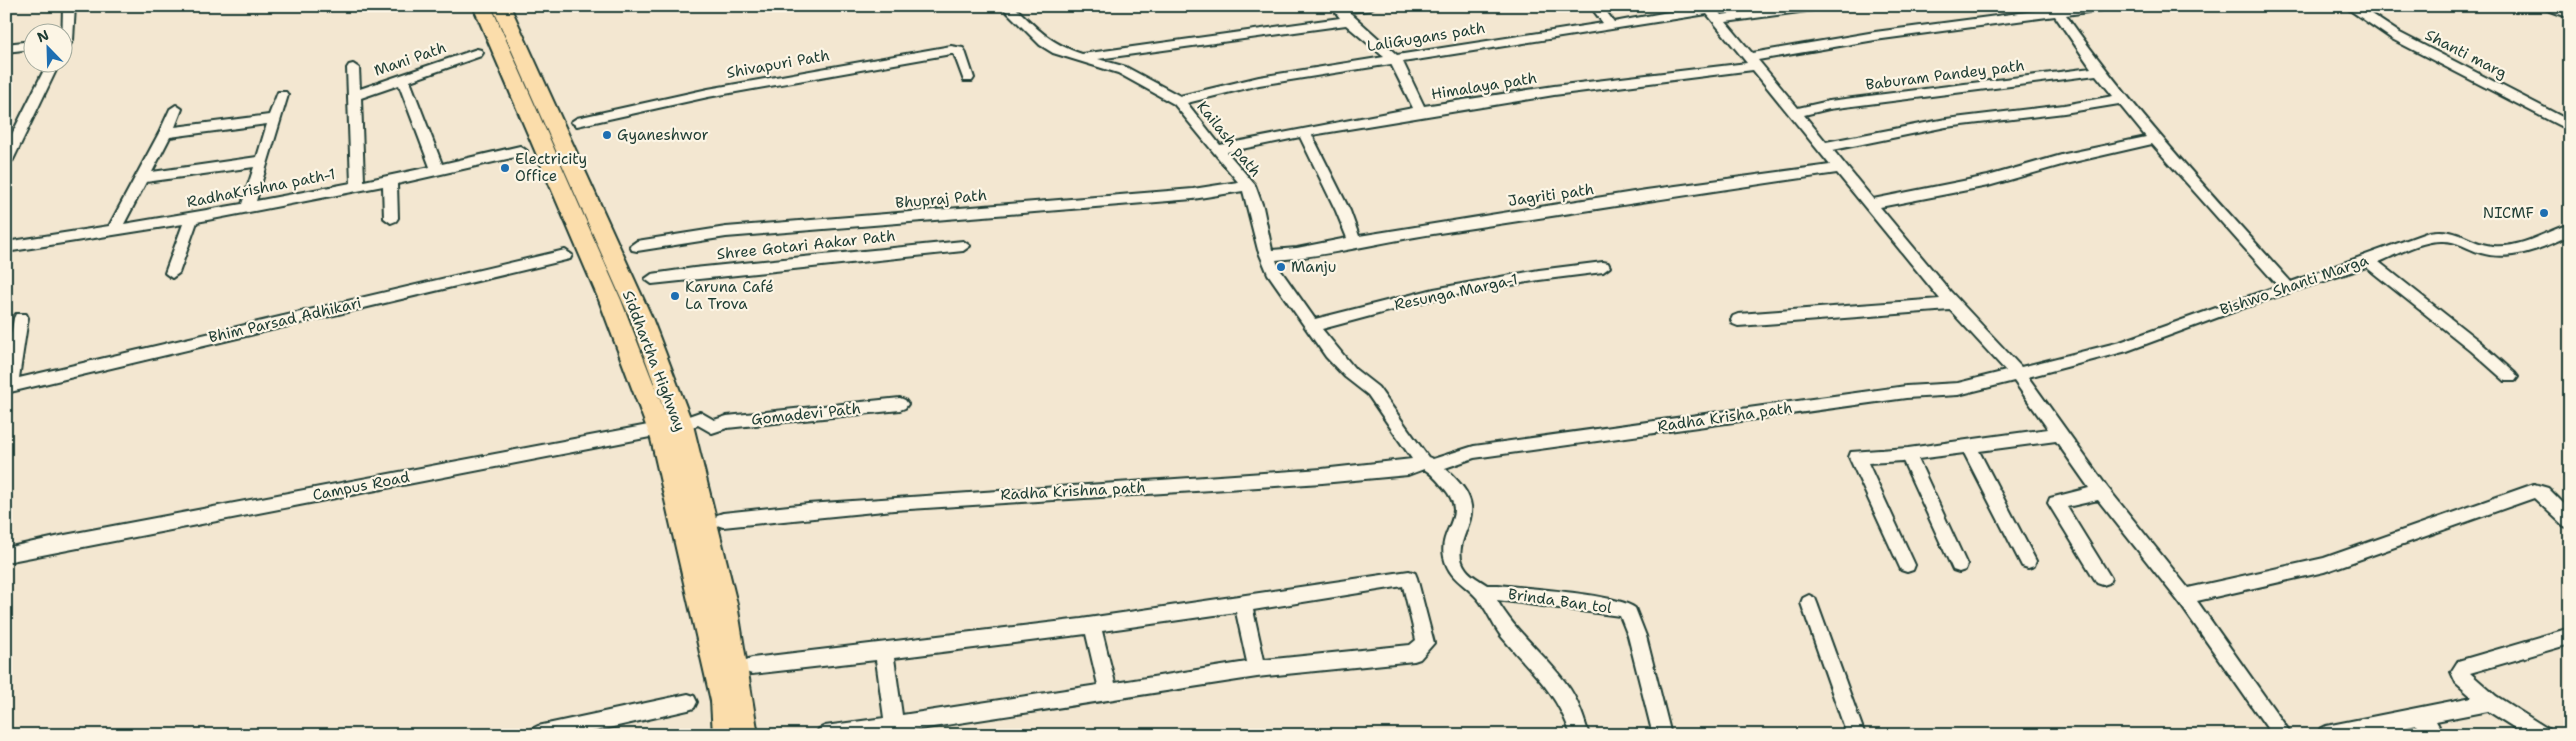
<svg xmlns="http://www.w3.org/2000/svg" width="2576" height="741" viewBox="0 0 2576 741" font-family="'Shantell Sans',sans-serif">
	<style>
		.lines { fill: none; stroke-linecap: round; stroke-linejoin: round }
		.minor-casing { stroke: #1f3d34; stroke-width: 4 }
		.highway-casing { stroke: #1f3d34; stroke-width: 4 }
		.minor { fill: #fcf5e5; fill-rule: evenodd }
		.highway { fill: #fbddab; fill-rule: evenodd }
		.poi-dot { fill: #1f6fb2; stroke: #fcf5e5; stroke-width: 2 }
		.labels { text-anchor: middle; stroke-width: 4.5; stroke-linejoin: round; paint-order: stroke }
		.street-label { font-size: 15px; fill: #1f3d34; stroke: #fcf5e5 }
		.poi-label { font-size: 15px; fill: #1f3d34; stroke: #fcf5e5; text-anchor: start }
	</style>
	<rect width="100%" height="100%" fill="#f3e7d1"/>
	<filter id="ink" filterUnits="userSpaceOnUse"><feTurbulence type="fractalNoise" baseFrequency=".02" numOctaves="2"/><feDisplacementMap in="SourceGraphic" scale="10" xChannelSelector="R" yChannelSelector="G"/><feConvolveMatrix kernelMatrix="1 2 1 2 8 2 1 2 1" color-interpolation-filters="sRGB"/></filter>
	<g filter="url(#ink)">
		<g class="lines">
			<defs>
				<g id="minor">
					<polygon points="63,6 75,6 73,40 66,51 62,52"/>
					<path d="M1001 6H1014C1037 29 1051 44 1082 54L1340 18 1331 6H1375L1369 10 1349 12 1397 55 1603 23 1590 6H1602L1614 22 1701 6H1714L1721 15 1784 6H1820L1814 10 1726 22 1752 53 1875 32 2050 9 2048 6H2109L2103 10 2066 15C2133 111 2213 195 2291 282L2429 232C2459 227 2467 243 2492 246 2520 249 2544 232 2570 224V235C2544 248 2510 262 2481 253 2467 249 2456 240 2441 241 2421 241 2398 254 2379 262L2479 341 2515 373 2518 377 2515 381H2505L2469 349 2366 267 2246 307 2127 351 2028 377 2107 487 2188 588 2324 558 2534 484 2548 488 2570 510V528L2564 526 2534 498 2324 572 2197 601 2292 735H2272L2178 601 2098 500 2067 507 2111 578 2109 583 2103 585 2097 583 2048 503 2050 498 2089 488 2056 441 1979 451 2036 561 2034 566 2028 568 2022 566 1964 453 1918 459 1967 565 1965 570 1959 572 1953 570 1903 461 1868 463 1915 565 1913 570 1907 572 1901 570 1849 457 1851 452 1908 448 2048 429 2014 381 1958 395 1906 398 1474 458 1445 468C1455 478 1469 490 1471 506 1474 527 1450 548 1466 569 1471 576 1480 580 1487 585H1498C1524 588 1618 594 1635 608L1646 636 1671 735H1653L1628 636 1620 616 1497 600C1516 634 1548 656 1570 689 1579 703 1584 719 1589 735H1571C1557 691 1529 670 1501 636 1492 624 1487 609 1477 598 1464 583 1449 579 1444 557 1438 527 1470 517 1443 487 1437 480 1431 473 1424 469L1408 475 1322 483 894 510 723 527 717 525 715 520 717 515 723 513 808 504 1322 469 1412 459 1368 395 1345 377 1326 357 1268 274 1258 250 1243 191 1193 199 726 237 637 251 632 250 630 246 637 241 726 227 1193 189 1238 182 1174 104 1118 73 1053 53 1040 45ZM1707 14 1747 63 1554 86 1424 106 1403 62ZM2055 16 2091 68 1829 101 1798 108 1758 60 1875 40ZM1346 25 1384 57 1259 77 1180 96 1126 67 1098 59ZM1391 64 1413 108 1220 145 1187 103 1259 85ZM1753 70 1830 165 1646 190 1359 236 1350 211 1312 135 1554 95ZM2096 75 2113 96 2064 105 1946 119 1826 142 1804 115 1829 109ZM2119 104 2146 137 2065 154 1988 176 1873 199 1833 150 1946 127 2064 113ZM1300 137 1336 211 1347 238 1297 248 1272 250 1263 207 1255 185 1227 152ZM2152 144 2278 286 2120 342 2021 367 1950 291 1880 207 1988 186 2065 164ZM1837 173 1940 299 1738 314 1733 316 1731 320 1733 324 1738 326 1950 310 2006 371 1958 383 1906 386 1474 446 1433 459 1428 457 1378 387 1355 369 1322 329 1434 299 1539 280 1603 272 1610 267 1608 263 1603 262 1539 270 1434 289 1315 319 1279 268 1276 260C1328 256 1380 242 1433 234 1568 214 1702 192 1837 173Z"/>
					<polygon points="2344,6 2359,6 2400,33 2570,121 2570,131 2392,39"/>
					<polygon points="2537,6 2557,6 2570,10 2570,18"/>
					<polygon points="32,41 32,49 6,52 6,44"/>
					<polygon points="951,46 963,48 965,51 974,78 972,81 964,81 954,54 951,54 708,97 577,126 571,122 577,118 708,89"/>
					<path d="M477 49 481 50 483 53 481 56 410 81 442 164 520 146 527 151 520 156 397 184 398 218 396 221 391 223 384 218 383 186 197 222 179 273 172 278 165 273 183 224 6 252V242L109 226 159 133 170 109 176 105 182 109 175 127 269 115 278 92H286L288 95 256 201 351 183 347 68 349 65 353 64 359 68 360 89ZM399 85 430 167 364 181 361 98ZM267 124 257 157 152 172 170 137ZM254 167 242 204 124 224 146 182Z"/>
					<polygon points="48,62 60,62 13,160 6,165 6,146"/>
					<polygon points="963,241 970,246 963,251 652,284 645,279 652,274 694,268"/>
					<polygon points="565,250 572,255 570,259 6,393 6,364 14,318 16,314 26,314 28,318 19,378"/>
					<polygon points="900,398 905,400 908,404 905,408 900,410 727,428 712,433 698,425 681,431 6,562 6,548 65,535 680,419 700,412 714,420 727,416"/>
					<path d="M1409 571 1415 573 1417 578 1434 643 1420 659 1414 661 1257 677 894 733 816 735 819 729 825 726 884 718 876 660 752 674 746 672 743 666 746 660 752 658 1081 619ZM1403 586 1416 640 1410 645 1264 660 1253 610ZM1236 612 1247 662 1115 683 1102 631ZM1086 634 1098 685 902 715 894 658Z"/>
					<polygon points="1809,595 1815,598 1817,603 1865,735 1847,735 1801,603 1803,598"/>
					<polygon points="2570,628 2570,644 2470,673 2496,696 2548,729 2551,735 2526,735 2488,711 2436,721 2444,735 2424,735 2417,725 2369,735 2317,735 2320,729 2326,726 2472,697 2456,683 2451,672 2458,661"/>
					<polygon points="688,694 694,696 697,702 694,708 688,710 578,735 529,735 532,729 538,726"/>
				</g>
				<polygon id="highway" points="473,6 491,6 621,300 670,426 630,318 492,6 510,6 652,318 693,425 737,604 758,735 713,735 711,701 651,439 599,300"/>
			</defs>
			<!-- minor casing -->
			<use href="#minor" class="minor-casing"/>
			<!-- highway casing -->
			<use href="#highway" class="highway-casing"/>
			<!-- minor -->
			<use href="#minor" class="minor"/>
			<!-- highway -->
			<use href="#highway" class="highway"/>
		</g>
	</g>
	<!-- markers -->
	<g class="poi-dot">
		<circle cx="607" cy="135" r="5"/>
		<circle cx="505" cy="168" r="5"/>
		<circle cx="2544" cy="213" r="5"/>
		<circle cx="1281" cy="267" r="5"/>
		<circle cx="675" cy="296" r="5"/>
	</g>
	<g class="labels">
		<!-- street labels -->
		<g class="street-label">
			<text transform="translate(1426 37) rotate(-9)" y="5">LaliGugans path</text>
			<text transform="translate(2466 54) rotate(27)" y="5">Shanti marg</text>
			<text transform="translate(410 59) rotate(-19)" y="5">Mani Path</text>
			<text transform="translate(778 64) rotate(-10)" y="5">Shivapuri Path</text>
			<text transform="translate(1945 75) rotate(-7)" y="5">Baburam Pandey path</text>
			<text transform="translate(1484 86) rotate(-9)" y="5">Himalaya path</text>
			<text transform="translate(1229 139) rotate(51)" y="5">Kailash path</text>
			<text transform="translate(261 188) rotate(-11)" y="5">RadhaKrishna path-1</text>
			<text transform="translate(1551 195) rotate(-8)" y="5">Jagriti path</text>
			<text transform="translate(941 199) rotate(-5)" y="5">Bhupraj Path</text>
			<text transform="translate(806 245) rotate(-6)" y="5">Shree Gotari Aakar Path</text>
			<text transform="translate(2294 285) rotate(-19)" y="5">Bishwo Shanti Marga</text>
			<text transform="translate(1456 292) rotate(-12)" y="5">Resunga Marga-1</text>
			<text transform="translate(285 320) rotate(-13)" y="5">Bhim Parsad Adhikari</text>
			<text transform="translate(654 361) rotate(69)" y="5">Siddhartha Highway</text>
			<text transform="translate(806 414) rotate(-6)" y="5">Gomadevi Path</text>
			<text transform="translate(1725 417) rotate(-8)" y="5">Radha Krisha path</text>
			<text transform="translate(361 486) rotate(-11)" y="5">Campus Road</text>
			<text transform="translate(1073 491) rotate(-3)" y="5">Radha Krishna path</text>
			<text transform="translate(1560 601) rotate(8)" y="5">Brinda Ban tol</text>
		</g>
		<!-- poi labels -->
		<g class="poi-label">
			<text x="617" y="140">Gyaneshwor</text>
			<text x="515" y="164">Electricity<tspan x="515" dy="17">Office</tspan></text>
			<text x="2534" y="218" text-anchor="end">NICMF</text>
			<text x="1291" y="272">Manju</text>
			<text x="685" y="292">Karuna Café<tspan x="685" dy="17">La Trova</tspan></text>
		</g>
	</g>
	<!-- margin -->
	<rect width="2576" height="741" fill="none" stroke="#fcf5e5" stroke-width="25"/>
	<rect x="12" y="12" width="2551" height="716" fill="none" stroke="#1f3d34" stroke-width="2" filter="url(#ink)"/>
	<!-- north arrow -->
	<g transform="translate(48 48) rotate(337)"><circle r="24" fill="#fcf5e5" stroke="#a4ab9e"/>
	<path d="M0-4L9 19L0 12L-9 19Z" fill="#1f6fb2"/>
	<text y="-8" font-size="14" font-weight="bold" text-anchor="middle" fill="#1f3d34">N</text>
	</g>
</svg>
